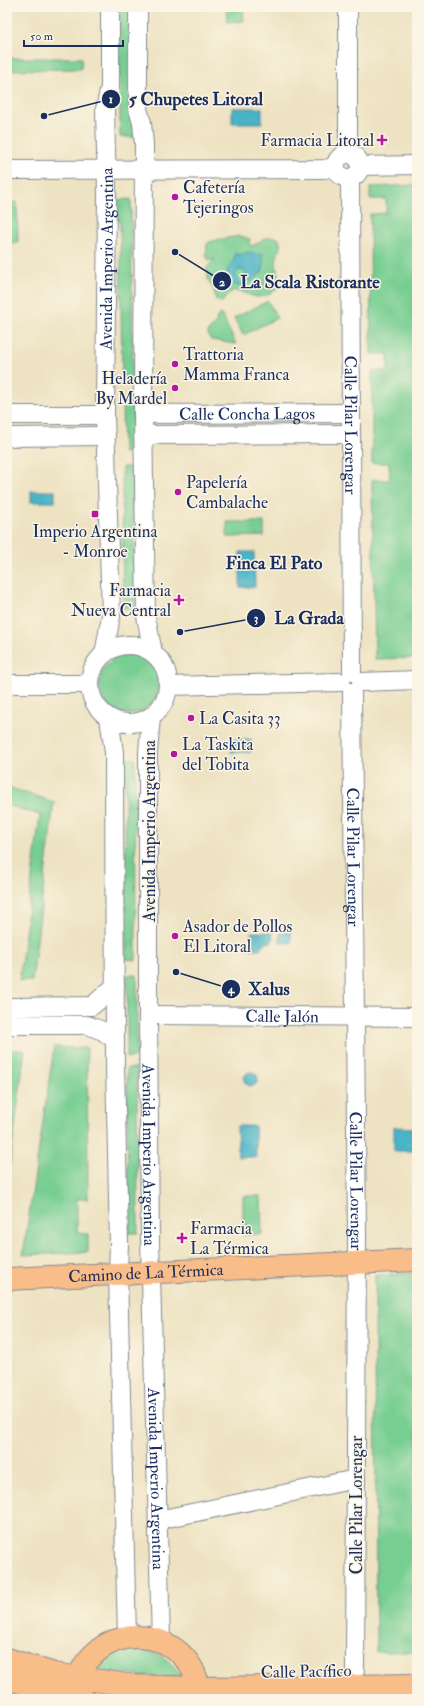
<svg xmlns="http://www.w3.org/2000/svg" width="424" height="1706" viewBox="0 0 424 1706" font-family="'IM FELL Double Pica',serif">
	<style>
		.green { fill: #77ce92; stroke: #497e78 }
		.water { fill: #48b4c5; stroke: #327292 }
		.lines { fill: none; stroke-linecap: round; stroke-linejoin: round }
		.minor-casing { stroke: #848890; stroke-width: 20 }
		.major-casing { stroke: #848890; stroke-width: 24 }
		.minor { stroke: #fff; stroke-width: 18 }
		.major { stroke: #f8bd89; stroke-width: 22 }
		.poi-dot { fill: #b5179e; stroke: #fcf5e5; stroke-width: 1.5 }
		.labels { text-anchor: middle; stroke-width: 3; stroke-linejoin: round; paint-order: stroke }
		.poi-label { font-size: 17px; fill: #1b2f5e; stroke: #fcf5e5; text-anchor: start }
		.street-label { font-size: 17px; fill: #1b2f5e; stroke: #fcf5e5 }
		.neighbourhood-label { font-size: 18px; font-weight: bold; fill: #1b2f5e; stroke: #fcf5e5 }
		.leader { fill: none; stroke: #1b2f5e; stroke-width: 1.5 }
		.callout-dot { fill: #1b2f5e; stroke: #fcf5e5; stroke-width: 1.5 }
		.mark-label { font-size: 12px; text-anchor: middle; font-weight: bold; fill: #fff }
		.callout-label { font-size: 18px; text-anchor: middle; font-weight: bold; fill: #1b2f5e; stroke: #fcf5e5; stroke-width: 3; stroke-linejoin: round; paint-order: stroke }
	</style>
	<rect width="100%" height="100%" fill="#fcf5e5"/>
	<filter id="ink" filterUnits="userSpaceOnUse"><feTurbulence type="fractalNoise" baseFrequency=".025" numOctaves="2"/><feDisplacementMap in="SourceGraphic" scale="8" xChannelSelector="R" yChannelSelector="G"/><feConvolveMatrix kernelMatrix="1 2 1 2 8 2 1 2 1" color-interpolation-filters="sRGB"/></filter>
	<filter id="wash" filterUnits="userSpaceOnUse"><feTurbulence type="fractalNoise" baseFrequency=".012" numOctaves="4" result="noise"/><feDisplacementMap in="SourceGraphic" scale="16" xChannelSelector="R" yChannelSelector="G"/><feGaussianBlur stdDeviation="0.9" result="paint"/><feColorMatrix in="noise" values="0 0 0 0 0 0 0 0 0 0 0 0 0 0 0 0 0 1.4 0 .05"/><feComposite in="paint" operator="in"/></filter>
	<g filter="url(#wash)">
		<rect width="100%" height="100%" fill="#ede2c1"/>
		<!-- green -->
		<g class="green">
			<polygon points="119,7 130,7 136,137 120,137"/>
			<polygon points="226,7 243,7 244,21 227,22"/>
			<polygon points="7,58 82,58 81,69 7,70"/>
			<polygon points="417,185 417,658 375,659 372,480 390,480 389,463 372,463 372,371 388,371 388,354 371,354 370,214 386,213 386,199 370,199 370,187"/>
			<polygon points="131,199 133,383 122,383 120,224 116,208 115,200"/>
			<polygon points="17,202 18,243 7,243 7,203"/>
			<path d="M239 236 244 237 251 240 248 243 252 246 268 237 278 238C284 247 276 253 276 263 277 272 280 279 278 288 272 293 265 297 258 297 250 297 238 287 231 292 228 294 225 299 222 302L216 300 214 290 208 280 207 267 215 259 209 261 206 255 207 244C211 239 231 238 239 236Z"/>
			<polygon points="268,301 277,318 243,335 234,318"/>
			<polygon points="221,314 236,344 211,340 208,335 208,331 216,323 217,317"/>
			<polygon points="126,398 130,398 133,400 134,451 126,453 123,452 122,401"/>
			<polygon points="122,467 133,467 135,608 123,608"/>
			<polygon points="227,522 264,522 264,536 227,537"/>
			<circle cx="129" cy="684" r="30"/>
			<polygon points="125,759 135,759 136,960 126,959"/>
			<polygon points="7,787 54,802 32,981 19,981 40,815 7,805"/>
			<polygon points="127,975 137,975 137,1057 127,1058"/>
			<polygon points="54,1047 87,1048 88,1199 77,1199 77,1233 88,1234 88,1252 23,1255"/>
			<polygon points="10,1050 25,1050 7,1186 7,1079"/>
			<polygon points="127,1068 137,1068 138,1233 128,1233"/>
			<polygon points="243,1196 261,1196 262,1234 243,1235"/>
			<polygon points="417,1273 417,1652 376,1652 375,1275"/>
			<path d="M132 1649C153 1649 169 1657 180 1675L179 1678 140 1676 99 1671 97 1669 98 1666 113 1654Z"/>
		</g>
		<!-- water -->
		<g class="water">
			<rect x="232" y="108" width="30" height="15"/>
			<path d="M248 252 259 255 262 253 263 254C261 260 265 264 263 270 260 276 254 277 252 282H250L244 271 240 269 235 274 236 278 242 283 241 286H238L230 283C221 269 236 263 235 253L239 255Z"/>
			<rect x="31" y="491" width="24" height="11"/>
			<polygon points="240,552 254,552 255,587 240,587"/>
			<polygon points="251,739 251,752 231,752 230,740"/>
			<polygon points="251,932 273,932 272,942 264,943 260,949 250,949"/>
			<polygon points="291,932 291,943 280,943 280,933"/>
			<circle cx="251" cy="1079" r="7"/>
			<polygon points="237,1126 255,1126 256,1157 238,1157"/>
			<polygon points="394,1127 417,1128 417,1151 394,1151"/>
		</g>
	</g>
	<g filter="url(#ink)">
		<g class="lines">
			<defs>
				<g id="minor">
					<polyline points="138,7 138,109 142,123 144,144 143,414 146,616 153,653"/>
					<polyline points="348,7 348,154"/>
					<circle cx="348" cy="166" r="12"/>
					<polyline points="360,166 417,165"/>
					<polyline points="7,170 324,169 336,167"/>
					<path id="s1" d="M350 178 352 672"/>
					<path id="s2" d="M143 414 351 413"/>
					<polyline points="7,415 105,415"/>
					<polyline points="143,435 351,434"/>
					<polyline points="7,437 106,436"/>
					<circle cx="129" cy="684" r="39"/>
					<path id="s3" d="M104 654 111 616 105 415 107 193 105 109 110 87V7"/>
					<polyline points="361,682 417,680"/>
					<polyline points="7,684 90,684"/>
					<polyline points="168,686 341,682"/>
					<path id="s4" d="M352 692 357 1236 355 1670"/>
					<path id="s5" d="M151 717 148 752V1015L150 1241 161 1641"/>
					<polyline points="109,718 114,752 115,1064 119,1243 118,1274 127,1637"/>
					<polyline points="7,1007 92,1006 115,986"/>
					<path id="s6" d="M148 1015 417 1017"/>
					<polyline points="7,1025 87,1025 103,1031 115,1040"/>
					<polyline points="158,1520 356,1479"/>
				</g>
				<g id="major">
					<path id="s7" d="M7 1279 417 1260"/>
					<polyline points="7,1659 54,1674 134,1686 199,1688 417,1685"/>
					<polyline points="7,1678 49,1691 84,1699"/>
					<path d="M74 1699C81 1615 196 1618 200 1699"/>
				</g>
			</defs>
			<!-- minor casing -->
			<use href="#minor" class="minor-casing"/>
			<!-- major casing -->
			<use href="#major" class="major-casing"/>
			<!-- minor -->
			<use href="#minor" class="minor"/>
			<!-- major -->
			<use href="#major" class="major"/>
		</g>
	</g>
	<!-- markers -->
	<g class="poi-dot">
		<path d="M380 134h4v4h4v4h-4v4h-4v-4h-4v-4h4z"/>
		<circle cx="175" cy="197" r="4"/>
		<circle cx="175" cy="364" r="4"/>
		<circle cx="175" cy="388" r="4"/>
		<circle cx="178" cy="492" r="4"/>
		<rect x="91" y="510" width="8" height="8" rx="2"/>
		<path d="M177 594h4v4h4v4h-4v4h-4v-4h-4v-4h4z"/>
		<circle cx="191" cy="718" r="4"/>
		<circle cx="174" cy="754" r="4"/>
		<circle cx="175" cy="936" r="4"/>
		<path d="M180 1232h4v4h4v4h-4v4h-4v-4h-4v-4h4z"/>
	</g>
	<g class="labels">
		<!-- poi labels -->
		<g class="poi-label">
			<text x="374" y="146" text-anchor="end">Farmacia Litoral</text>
			<text x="183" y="193">Cafetería<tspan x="183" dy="20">Tejeringos</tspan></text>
			<text x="183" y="360">Trattoria<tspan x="183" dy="20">Mamma Franca</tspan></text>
			<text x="167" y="384" text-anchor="end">Heladería<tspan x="167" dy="20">By Mardel</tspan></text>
			<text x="186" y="488">Papelería<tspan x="186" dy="20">Cambalache</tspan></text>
			<text x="95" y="537" text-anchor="middle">Imperio Argentina<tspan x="95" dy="20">- Monroe</tspan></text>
			<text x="171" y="596" text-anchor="end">Farmacia<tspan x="171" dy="20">Nueva Central</tspan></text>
			<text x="199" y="724">La Casita 33</text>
			<text x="182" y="750">La Taskita<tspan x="182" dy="20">del Tobita</tspan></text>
			<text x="183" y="932">Asador de Pollos<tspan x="183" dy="20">El Litoral</tspan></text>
			<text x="190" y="1234">Farmacia<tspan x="190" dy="20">La Térmica</tspan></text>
		</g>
		<!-- street labels -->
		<g class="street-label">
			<text dy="6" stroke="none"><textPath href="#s3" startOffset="396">Avenida Imperio Argentina</textPath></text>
			<text dy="6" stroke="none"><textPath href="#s2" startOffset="104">Calle Concha Lagos</textPath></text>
			<text dy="6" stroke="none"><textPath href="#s1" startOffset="247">Calle Pilar Lorengar</textPath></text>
			<text transform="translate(149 831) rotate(-90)" y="6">Avenida Imperio Argentina</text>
			<text dy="6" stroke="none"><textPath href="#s4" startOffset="165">Calle Pilar Lorengar</textPath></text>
			<text dy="6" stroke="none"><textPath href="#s6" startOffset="134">Calle Jalón</textPath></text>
			<text dy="6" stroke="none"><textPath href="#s5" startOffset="438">Avenida Imperio Argentina</textPath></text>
			<text dy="6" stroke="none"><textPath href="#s4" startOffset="489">Calle Pilar Lorengar</textPath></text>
			<text dy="6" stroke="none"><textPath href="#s7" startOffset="139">Camino de La Térmica</textPath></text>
			<text dy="6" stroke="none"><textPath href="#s5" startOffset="762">Avenida Imperio Argentina</textPath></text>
			<text transform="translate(356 1505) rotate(-90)" y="6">Calle Pilar Lorengar</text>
			<text transform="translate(306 1671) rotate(-1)" y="6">Calle Pacífico</text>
		</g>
		<!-- neighbourhood labels -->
		<g class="neighbourhood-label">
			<text x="274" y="569">Finca El Pato</text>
		</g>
	</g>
	<!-- callouts -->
	<path class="leader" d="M44 116L111 99M175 252L222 281M180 632L256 618M176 972L231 989"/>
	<g class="callout-dot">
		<circle cx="44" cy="116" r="4"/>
		<circle cx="175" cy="252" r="4"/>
		<circle cx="180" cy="632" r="4"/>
		<circle cx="176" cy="972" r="4"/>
		<circle cx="111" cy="99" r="10"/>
		<circle cx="222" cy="281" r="10"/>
		<circle cx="256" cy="618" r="10"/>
		<circle cx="231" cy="989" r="10"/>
	</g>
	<g class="mark-label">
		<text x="111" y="103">1</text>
		<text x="222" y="286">2</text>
		<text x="256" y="622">3</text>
		<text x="231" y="993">4</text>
	</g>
	<g class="callout-label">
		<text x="196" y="105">5 Chupetes Litoral</text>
		<text x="310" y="288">La Scala Ristorante</text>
		<text x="309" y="624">La Grada</text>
		<text x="269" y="995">Xalus</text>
	</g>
	<!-- margin -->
	<rect width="424" height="1706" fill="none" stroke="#fcf5e5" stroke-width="24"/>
	<!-- scale -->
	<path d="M24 40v6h99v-6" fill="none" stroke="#1b2f5e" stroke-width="2"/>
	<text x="30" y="40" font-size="12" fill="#1b2f5e" stroke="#fcf5e5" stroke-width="3" paint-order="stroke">50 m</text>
</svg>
